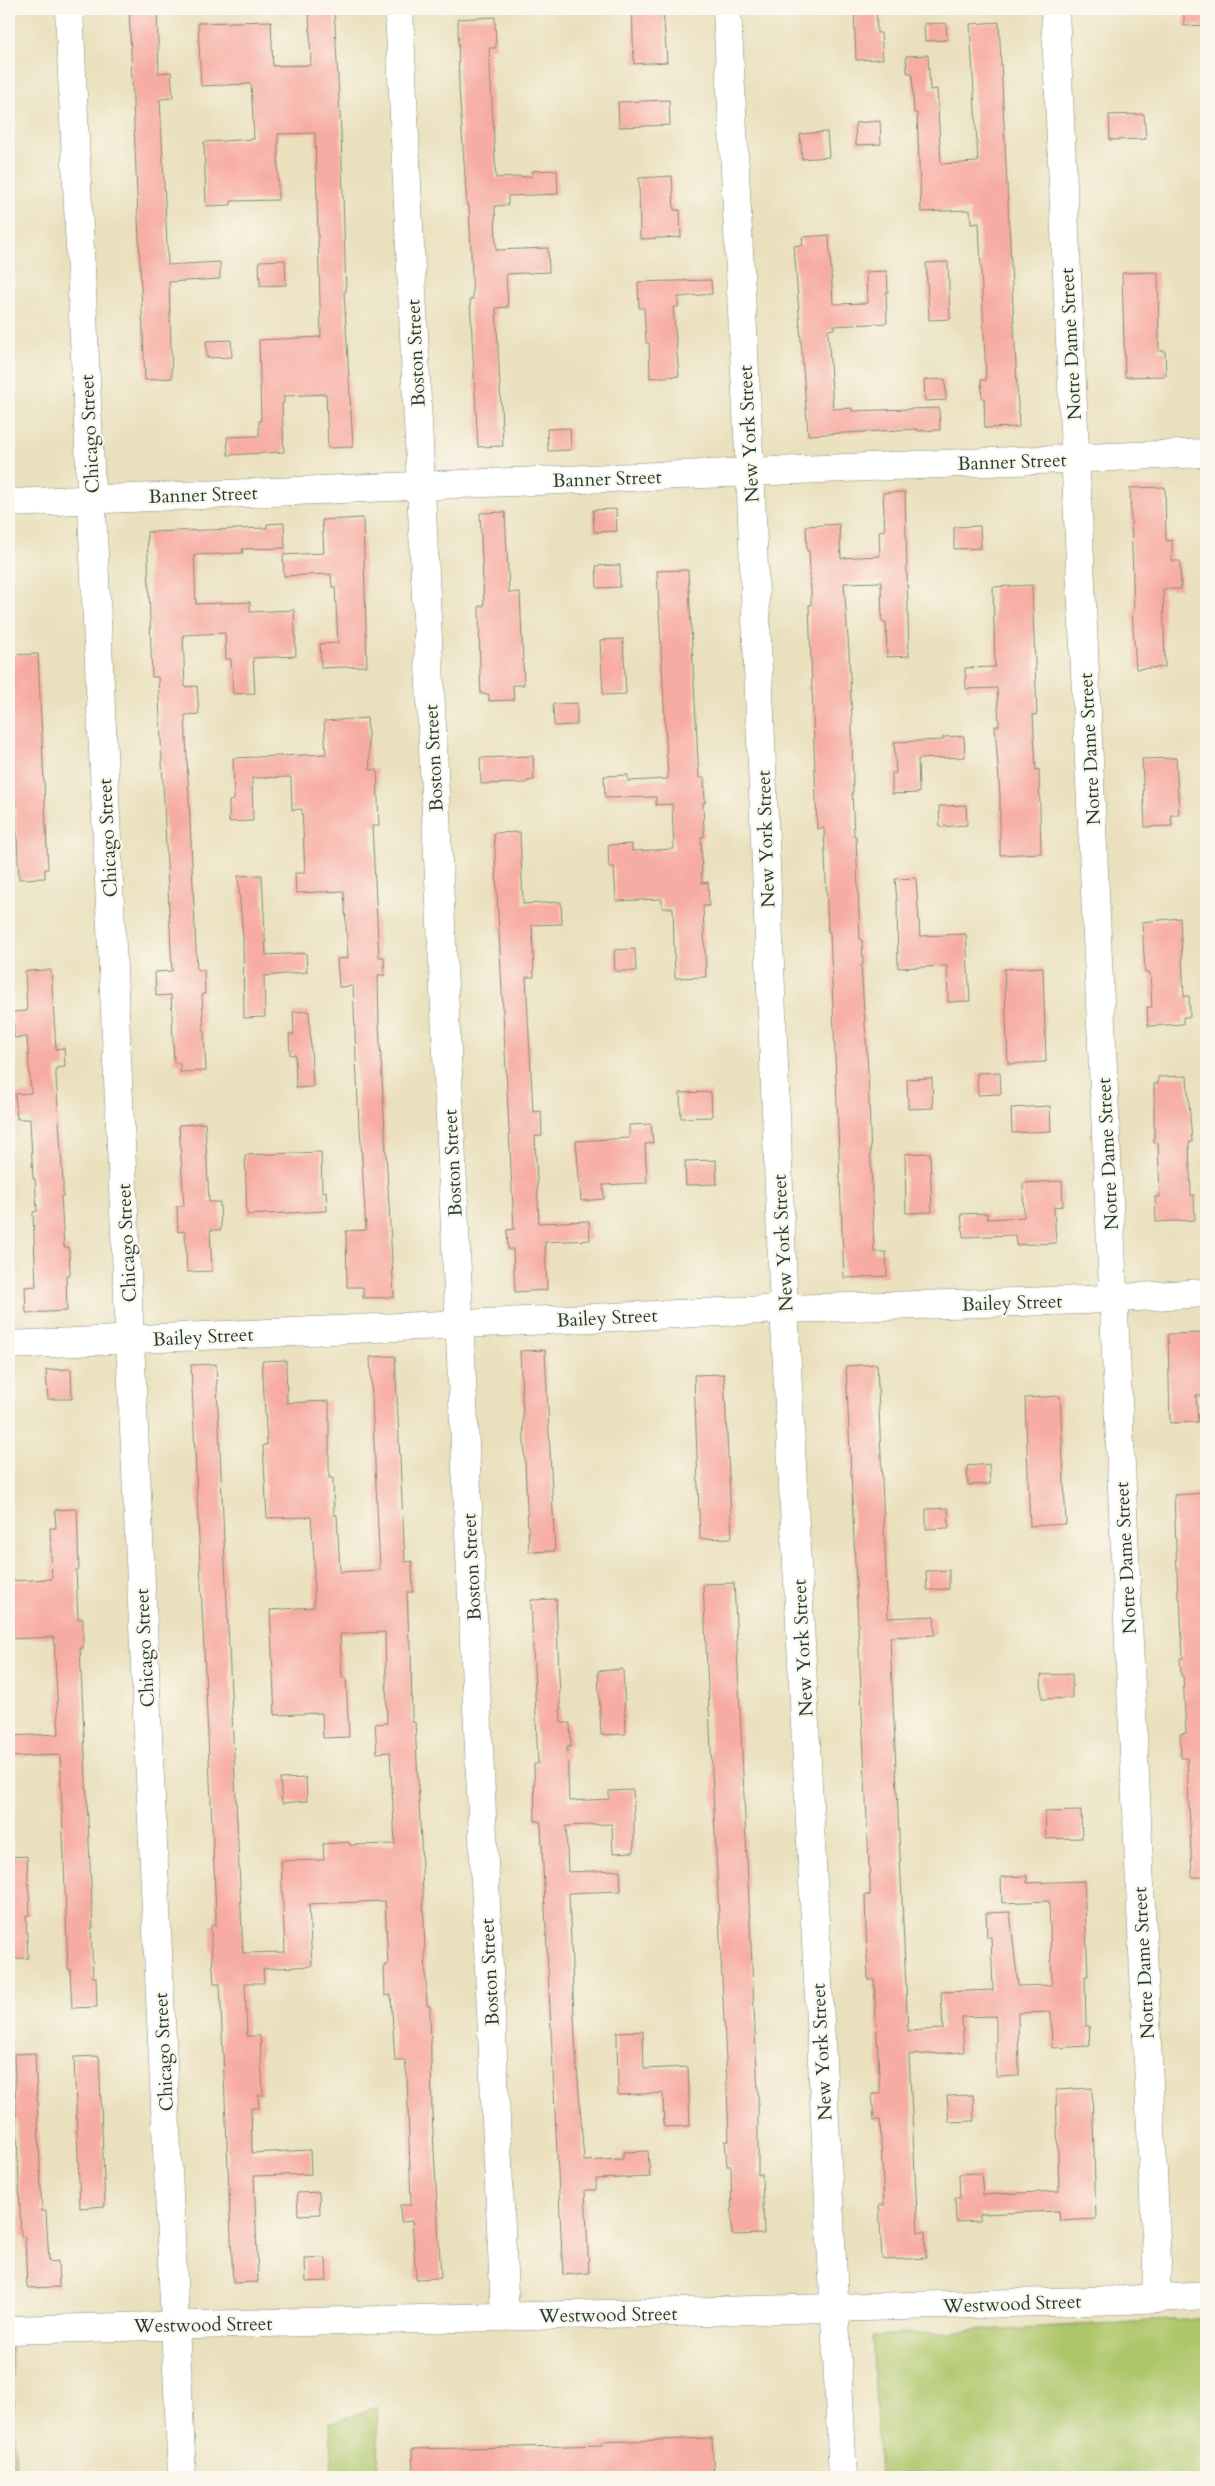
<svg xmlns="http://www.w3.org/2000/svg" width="1215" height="2486" viewBox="0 0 1215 2486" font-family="Cardo,serif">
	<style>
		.green { fill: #aec66b; stroke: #668250 }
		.building { fill: #f7aca3 }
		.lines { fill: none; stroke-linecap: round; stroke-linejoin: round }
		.minor-casing { stroke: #848e78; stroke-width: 29 }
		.minor { stroke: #fff; stroke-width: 28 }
		.labels { text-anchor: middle; stroke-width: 4.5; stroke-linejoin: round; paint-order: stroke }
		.street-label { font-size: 19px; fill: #1f3d34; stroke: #fbf7ec }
	</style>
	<rect width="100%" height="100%" fill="#fbf7ec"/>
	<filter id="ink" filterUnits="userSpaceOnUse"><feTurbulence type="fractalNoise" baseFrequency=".02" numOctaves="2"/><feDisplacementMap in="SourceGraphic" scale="10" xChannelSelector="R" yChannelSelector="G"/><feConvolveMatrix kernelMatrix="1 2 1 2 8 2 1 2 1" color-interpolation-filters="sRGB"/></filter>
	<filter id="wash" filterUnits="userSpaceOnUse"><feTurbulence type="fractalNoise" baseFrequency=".0096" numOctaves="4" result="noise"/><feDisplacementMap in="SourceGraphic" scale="20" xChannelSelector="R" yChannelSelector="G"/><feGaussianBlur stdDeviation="1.12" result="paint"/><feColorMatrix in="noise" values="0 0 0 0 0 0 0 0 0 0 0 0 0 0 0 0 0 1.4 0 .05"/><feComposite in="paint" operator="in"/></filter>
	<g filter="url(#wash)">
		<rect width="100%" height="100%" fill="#eae0bd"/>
		<!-- green -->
		<g class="green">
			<polygon points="1206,2318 1206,2477 880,2477 872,2336"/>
			<polygon points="9,2347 11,2347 16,2477 9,2477"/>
			<polygon points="377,2407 379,2477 332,2477 330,2423"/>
		</g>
		<g id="blocks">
			<!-- building -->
			<g class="building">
				<polygon points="129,9 157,9 159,73 171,72 173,98 160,99 168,265 220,262 220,279 169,282 172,378 145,380"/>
				<polygon points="309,9 334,9 341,132 346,292 344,292 353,447 328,448 326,394 284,396 284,403 282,403 284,452 228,455 227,437 259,436 259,421 261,421 259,340 321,337 315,133 278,134 278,200 231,201 231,205 206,206 204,142 254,139 251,84 201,86 198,23 271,21 273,66 311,65"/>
				<polygon points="632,9 663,9 667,62 634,64"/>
				<polygon points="854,9 876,9 877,33 881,33 883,59 856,60"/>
				<polygon points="1184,9 1205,9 1206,25 1184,26"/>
				<polygon points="495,17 496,48 489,48 496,178 533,176 532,171 557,170 558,194 508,196 508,205 495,206 496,250 548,248 549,272 506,274 508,307 496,308 503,446 478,447 470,299 473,299 469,206 467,206 459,88 458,19"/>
				<polygon points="999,22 1019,427 985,428 984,398 982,398 981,380 986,380 979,223 971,224 970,210 921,212 917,113 914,113 912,73 907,73 906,56 928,55 930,90 937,89 941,164 978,162 970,24"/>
				<polygon points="946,23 947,40 925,41 924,24"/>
				<polygon points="669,100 670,125 619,127 618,102"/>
				<polygon points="1144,114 1146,139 1110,140 1109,115"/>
				<polygon points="880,121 881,144 856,145 855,123"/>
				<polygon points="827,132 829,157 802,159 800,134"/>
				<polygon points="672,176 674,210 680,210 681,237 640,239 639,178"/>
				<polygon points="829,235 833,304 867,303 866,272 887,271 888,292 886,292 887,323 834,326 834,329 828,330 833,409 852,408 852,411 939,408 940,430 918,431 918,429 808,435 794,246 803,245 802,237"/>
				<polygon points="285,260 286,285 260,286 259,261"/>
				<polygon points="948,262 950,319 929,320 926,263"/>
				<polygon points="1158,272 1159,351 1165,351 1166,376 1125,377 1122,273"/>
				<polygon points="711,280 712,294 678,297 678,307 673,307 679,376 650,378 649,343 646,343 644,308 639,308 638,282"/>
				<polygon points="231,340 232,357 207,358 206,341"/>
				<polygon points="945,379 946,400 925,401 924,380"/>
				<polygon points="570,428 571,450 548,451 547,429"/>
				<polygon points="1165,487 1166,541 1172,540 1172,561 1180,561 1181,589 1163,589 1165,667 1136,669 1132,612 1134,611 1130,488"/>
				<polygon points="905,492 909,656 887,657 886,622 882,622 881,582 844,583 849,652 852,722 853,792 852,792 854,836 856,836 860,940 862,940 863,965 861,965 868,1070 874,1252 886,1252 887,1276 844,1278 830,932 828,932 824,828 817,829 809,605 811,605 811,594 809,551 807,551 806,526 839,524 841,558 880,556 879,531 885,530 883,493"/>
				<polygon points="616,509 617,531 594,532 593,510"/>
				<polygon points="505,512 509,593 520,592 524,685 513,685 514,700 489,701 489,694 481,694 480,673 479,606 484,606 480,513"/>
				<polygon points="363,518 367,666 321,668 320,644 338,643 335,587 332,587 331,574 284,576 283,555 324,553 322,520"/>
				<polygon points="284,523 285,548 242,549 243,553 194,555 196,604 250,602 250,612 294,610 296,656 253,658 255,693 233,694 231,659 226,659 225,633 183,635 185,687 197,686 199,714 185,715 197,970 204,970 205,994 202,994 206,1071 180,1072 180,1063 174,1063 171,995 156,996 155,972 172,971 158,677 152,677 147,532 267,528 267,524"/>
				<polygon points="980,526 981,548 954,549 954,527"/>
				<polygon points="620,565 620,587 597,588 596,566"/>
				<polygon points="688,570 699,778 704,778 705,803 703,803 704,837 701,837 702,883 708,882 709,906 703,906 706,977 675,978 673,908 662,908 662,899 616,901 614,867 609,867 608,845 632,844 632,851 674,849 672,804 656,805 656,797 605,798 604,776 628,775 628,781 668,779 657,571"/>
				<polygon points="1032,585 1037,714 1033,715 1036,770 1039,769 1041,853 1000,855 1000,795 995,726 999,726 997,688 966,689 965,668 995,667 993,587"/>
				<polygon points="623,639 626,694 603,695 600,640"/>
				<polygon points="38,654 48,869 45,869 45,878 19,879 15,800 9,800 9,734 12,734 9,655"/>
				<polygon points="577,703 577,725 554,726 553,704"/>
				<polygon points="367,718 370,770 377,769 379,826 372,826 379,957 384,957 385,975 378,975 379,1024 394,1297 363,1298 363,1287 347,1287 346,1231 366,1230 360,1126 359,1126 353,986 339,987 337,959 348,958 344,891 296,893 295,873 305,873 302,809 292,810 291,777 252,778 253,821 229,822 229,801 234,800 233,758 326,754 324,721"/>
				<polygon points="964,736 965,757 918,759 919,793 892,794 892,773 896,773 894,742 943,740 943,737"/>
				<polygon points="533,756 534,780 527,781 527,783 481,784 480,758"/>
				<polygon points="1176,758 1179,815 1171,815 1172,826 1145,827 1142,759"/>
				<polygon points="966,805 967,825 940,827 939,806"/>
				<polygon points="520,832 523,904 561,902 562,924 532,925 534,977 526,977 533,1112 541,1111 542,1136 535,1136 539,1223 589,1221 590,1240 545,1242 547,1290 515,1292 513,1249 508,1249 507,1230 514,1229 494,833"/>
				<polygon points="262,875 266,955 306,953 307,972 264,976 265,1017 244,1018 243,938 238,876"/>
				<polygon points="916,878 920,936 966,934 970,1001 948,1002 947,966 898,968 897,900 895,879"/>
				<polygon points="1180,918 1184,996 1189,996 1190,1017 1183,1017 1183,1024 1148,1026 1147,1007 1152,1007 1150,973 1145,973 1142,922"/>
				<polygon points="635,949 636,971 615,971 614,950"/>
				<polygon points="1043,967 1046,1062 1008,1064 1004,969"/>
				<polygon points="51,970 56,1049 64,1048 65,1067 56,1068 56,1076 63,1182 63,1196 61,1196 64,1247 69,1247 70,1275 66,1275 67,1311 26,1313 25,1287 36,1286 33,1212 37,1211 35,1179 33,1179 30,1119 17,1119 15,1094 31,1093 27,1037 14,1038 13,1012 27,1011 25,971"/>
				<polygon points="309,1011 313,1087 296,1088 295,1054 290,1055 289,1034 294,1034 293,1012"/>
				<polygon points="1000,1072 1001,1094 978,1095 977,1073"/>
				<polygon points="1187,1076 1192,1142 1189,1142 1191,1195 1194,1195 1195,1220 1156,1222 1155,1197 1160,1197 1158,1143 1154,1143 1154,1084 1158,1084 1158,1077"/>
				<polygon points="932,1078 933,1108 908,1109 907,1079"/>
				<polygon points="711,1092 712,1117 681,1118 680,1093"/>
				<polygon points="1050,1106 1051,1131 1012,1133 1011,1108"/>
				<polygon points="205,1123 209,1202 220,1202 221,1230 210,1230 212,1271 187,1272 185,1231 178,1232 177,1206 184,1206 179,1125"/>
				<polygon points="651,1124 653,1143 645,1144 647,1183 603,1185 604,1199 581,1201 576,1141 629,1138 629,1125"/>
				<polygon points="321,1152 322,1191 326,1191 327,1211 247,1215 245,1155"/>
				<polygon points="930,1153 932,1212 906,1213 905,1154"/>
				<polygon points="716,1160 717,1184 686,1185 685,1161"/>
				<polygon points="1062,1181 1063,1206 1054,1207 1056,1243 1016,1245 1015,1235 963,1237 961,1214 987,1213 987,1219 1024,1217 1023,1183"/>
				<polygon points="1203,1333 1205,1395 1196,1395 1198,1422 1170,1423 1168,1334"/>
				<polygon points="545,1350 555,1551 529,1552 520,1351"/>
				<polygon points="395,1356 405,1562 412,1561 413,1592 407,1592 409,1641 411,1641 412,1722 415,1722 421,1842 427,2006 430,2006 432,2113 441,2278 416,2279 412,2221 401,2222 400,2205 411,2205 407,2075 405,2061 395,2061 391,1995 385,1996 384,1965 388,1965 385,1901 309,1904 312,1966 263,1969 264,1983 245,1983 247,2036 260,2036 263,2095 258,2095 259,2108 251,2108 252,2153 310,2150 311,2174 254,2176 258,2282 233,2283 220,1984 214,1984 211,1943 211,1925 216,1925 216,1912 191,1365 216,1364 243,1953 285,1952 281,1861 324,1860 323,1844 349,1842 350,1845 395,1844 390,1752 377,1753 375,1724 387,1723 385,1632 340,1634 342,1678 346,1678 349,1737 323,1738 322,1713 275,1715 270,1610 314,1607 314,1559 311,1517 267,1518 263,1445 267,1445 262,1361 286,1360 287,1403 329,1401 329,1478 333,1478 334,1515 337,1515 340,1572 380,1570 370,1357"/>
				<polygon points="877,1364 888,1618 934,1616 935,1635 890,1637 908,2031 943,2029 941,1992 993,1990 991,1937 987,1937 986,1913 1010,1912 1018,1986 1052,1985 1049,1901 1002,1903 1001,1877 1027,1876 1027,1883 1084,1881 1088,1976 1085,1976 1086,2026 1089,2026 1090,2046 1052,2048 1051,2012 1018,2013 1019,2076 996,2077 996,2016 962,2017 964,2052 909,2055 918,2232 925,2232 926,2258 886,2260 882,2259 879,2205 884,2205 880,2120 874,2120 872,2094 880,2094 874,1980 868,1980 866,1929 865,1895 870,1895 870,1886 846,1366"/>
				<polygon points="71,1369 72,1399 48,1399 46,1370"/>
				<polygon points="724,1374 732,1538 700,1539 694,1375"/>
				<polygon points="1060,1396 1066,1524 1030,1526 1025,1398"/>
				<polygon points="989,1464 990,1484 968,1485 967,1466"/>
				<polygon points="1206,1493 1206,1877 1192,1877 1187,1758 1181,1758 1180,1734 1186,1733 1183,1676 1181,1676 1180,1658 1183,1658 1180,1598 1178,1598 1174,1495"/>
				<polygon points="948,1508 949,1528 926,1529 926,1509"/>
				<polygon points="77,1509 79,1569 76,1570 78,1619 83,1619 83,1648 80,1648 93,1928 91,1928 93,1977 96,1977 97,2007 72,2008 70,1969 68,1969 60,1755 9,1757 9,1736 59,1734 54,1637 9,1639 9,1581 52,1579 50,1528 56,1528 55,1510"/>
				<polygon points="949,1570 949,1589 927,1590 926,1571"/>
				<polygon points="734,1583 758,2094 758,2175 762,2174 764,2234 732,2235 731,2166 727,2166 725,2141 729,2141 726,2061 703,1584"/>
				<polygon points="556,1599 561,1723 570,1723 571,1747 567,1747 569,1801 609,1799 609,1791 633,1790 634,1816 634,1852 613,1853 612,1824 566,1826 568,1872 620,1870 621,1891 569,1893 575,2039 584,2161 623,2159 623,2152 648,2151 650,2177 596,2179 596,2190 585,2190 589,2273 563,2275 541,1826 540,1821 535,1821 534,1764 538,1764 531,1600"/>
				<polygon points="623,1669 626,1734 601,1735 598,1671"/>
				<polygon points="1072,1674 1072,1698 1042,1699 1041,1675"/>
				<polygon points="306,1778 307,1801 282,1803 280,1779"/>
				<polygon points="1081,1811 1082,1838 1046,1839 1045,1812"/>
				<polygon points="27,1856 30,1915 26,1915 28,1958 9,1959 9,1857"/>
				<polygon points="643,2031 644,2069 688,2067 690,2126 664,2127 663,2093 618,2095 617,2032"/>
				<polygon points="35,2053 42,2211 46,2211 49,2262 58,2261 59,2287 27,2288 25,2237 21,2237 14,2054"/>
				<polygon points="99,2056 105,2206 80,2208 74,2057"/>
				<polygon points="1092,2088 1096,2219 1060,2221 1059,2211 980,2214 980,2221 956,2222 955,2198 960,2198 959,2174 981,2173 983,2195 1059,2191 1056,2090"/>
				<polygon points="973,2095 974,2121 949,2122 947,2096"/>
				<polygon points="319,2192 320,2214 298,2215 297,2193"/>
				<polygon points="326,2258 327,2281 306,2282 305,2259"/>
				<polygon points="712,2438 714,2477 413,2477 412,2449 568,2446 602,2445 602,2442"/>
			</g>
		</g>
	</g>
	<g filter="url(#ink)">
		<use href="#blocks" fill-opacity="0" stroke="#848e78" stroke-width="1"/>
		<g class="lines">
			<defs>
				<g id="minor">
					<polyline points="69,9 182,2477"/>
					<polyline points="399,9 505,2316"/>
					<polyline points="727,9 751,494 783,1287 843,2477"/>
					<polyline points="1055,9 1157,2261 1156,2298"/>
					<polyline points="9,503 1206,453"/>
					<polyline points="9,1345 785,1309 1085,1300 1206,1293"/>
					<polyline points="9,2330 1126,2300 1206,2295"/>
				</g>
			</defs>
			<!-- minor casing -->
			<use href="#minor" class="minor-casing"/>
			<!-- minor -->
			<use href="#minor" class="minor"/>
		</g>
	</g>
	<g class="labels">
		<!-- street labels -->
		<g class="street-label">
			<text transform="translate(1070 344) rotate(-93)" y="7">Notre Dame Street</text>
			<text transform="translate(415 353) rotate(-93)" y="7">Boston Street</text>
			<text transform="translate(89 434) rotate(-93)" y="7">Chicago Street</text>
			<text transform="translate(748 434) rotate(-93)" y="7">New York Street</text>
			<text transform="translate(1012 461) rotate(-2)" y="7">Banner Street</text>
			<text transform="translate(607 478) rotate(-2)" y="7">Banner Street</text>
			<text transform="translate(203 494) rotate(-2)" y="7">Banner Street</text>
			<text transform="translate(1089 749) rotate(-93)" y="7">Notre Dame Street</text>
			<text transform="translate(433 758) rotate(-93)" y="7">Boston Street</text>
			<text transform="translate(107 838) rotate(-93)" y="7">Chicago Street</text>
			<text transform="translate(765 839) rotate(-92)" y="7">New York Street</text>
			<text transform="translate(1107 1154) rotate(-93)" y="7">Notre Dame Street</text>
			<text transform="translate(452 1163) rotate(-93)" y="7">Boston Street</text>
			<text transform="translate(126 1243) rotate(-93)" y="7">Chicago Street</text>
			<text transform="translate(782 1243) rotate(-93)" y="7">New York Street</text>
			<text transform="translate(1012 1302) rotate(-2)" y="7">Bailey Street</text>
			<text transform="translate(607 1317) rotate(-3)" y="7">Bailey Street</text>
			<text transform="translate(203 1336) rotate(-3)" y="7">Bailey Street</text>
			<text transform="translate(1125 1558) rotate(-93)" y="7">Notre Dame Street</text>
			<text transform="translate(471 1567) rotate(-93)" y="7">Boston Street</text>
			<text transform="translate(144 1648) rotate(-93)" y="7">Chicago Street</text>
			<text transform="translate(802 1648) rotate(-93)" y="7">New York Street</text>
			<text transform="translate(1143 1963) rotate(-93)" y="7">Notre Dame Street</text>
			<text transform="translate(489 1972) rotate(-93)" y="7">Boston Street</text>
			<text transform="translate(163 2052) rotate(-93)" y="7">Chicago Street</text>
			<text transform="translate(821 2052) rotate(-93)" y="7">New York Street</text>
			<text transform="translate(1012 2303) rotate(-2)" y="7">Westwood Street</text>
			<text transform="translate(608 2314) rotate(-1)" y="7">Westwood Street</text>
			<text transform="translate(203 2324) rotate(-1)" y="7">Westwood Street</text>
		</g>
	</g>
	<!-- margin -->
	<rect width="1215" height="2486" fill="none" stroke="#fbf7ec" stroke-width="30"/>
</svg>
